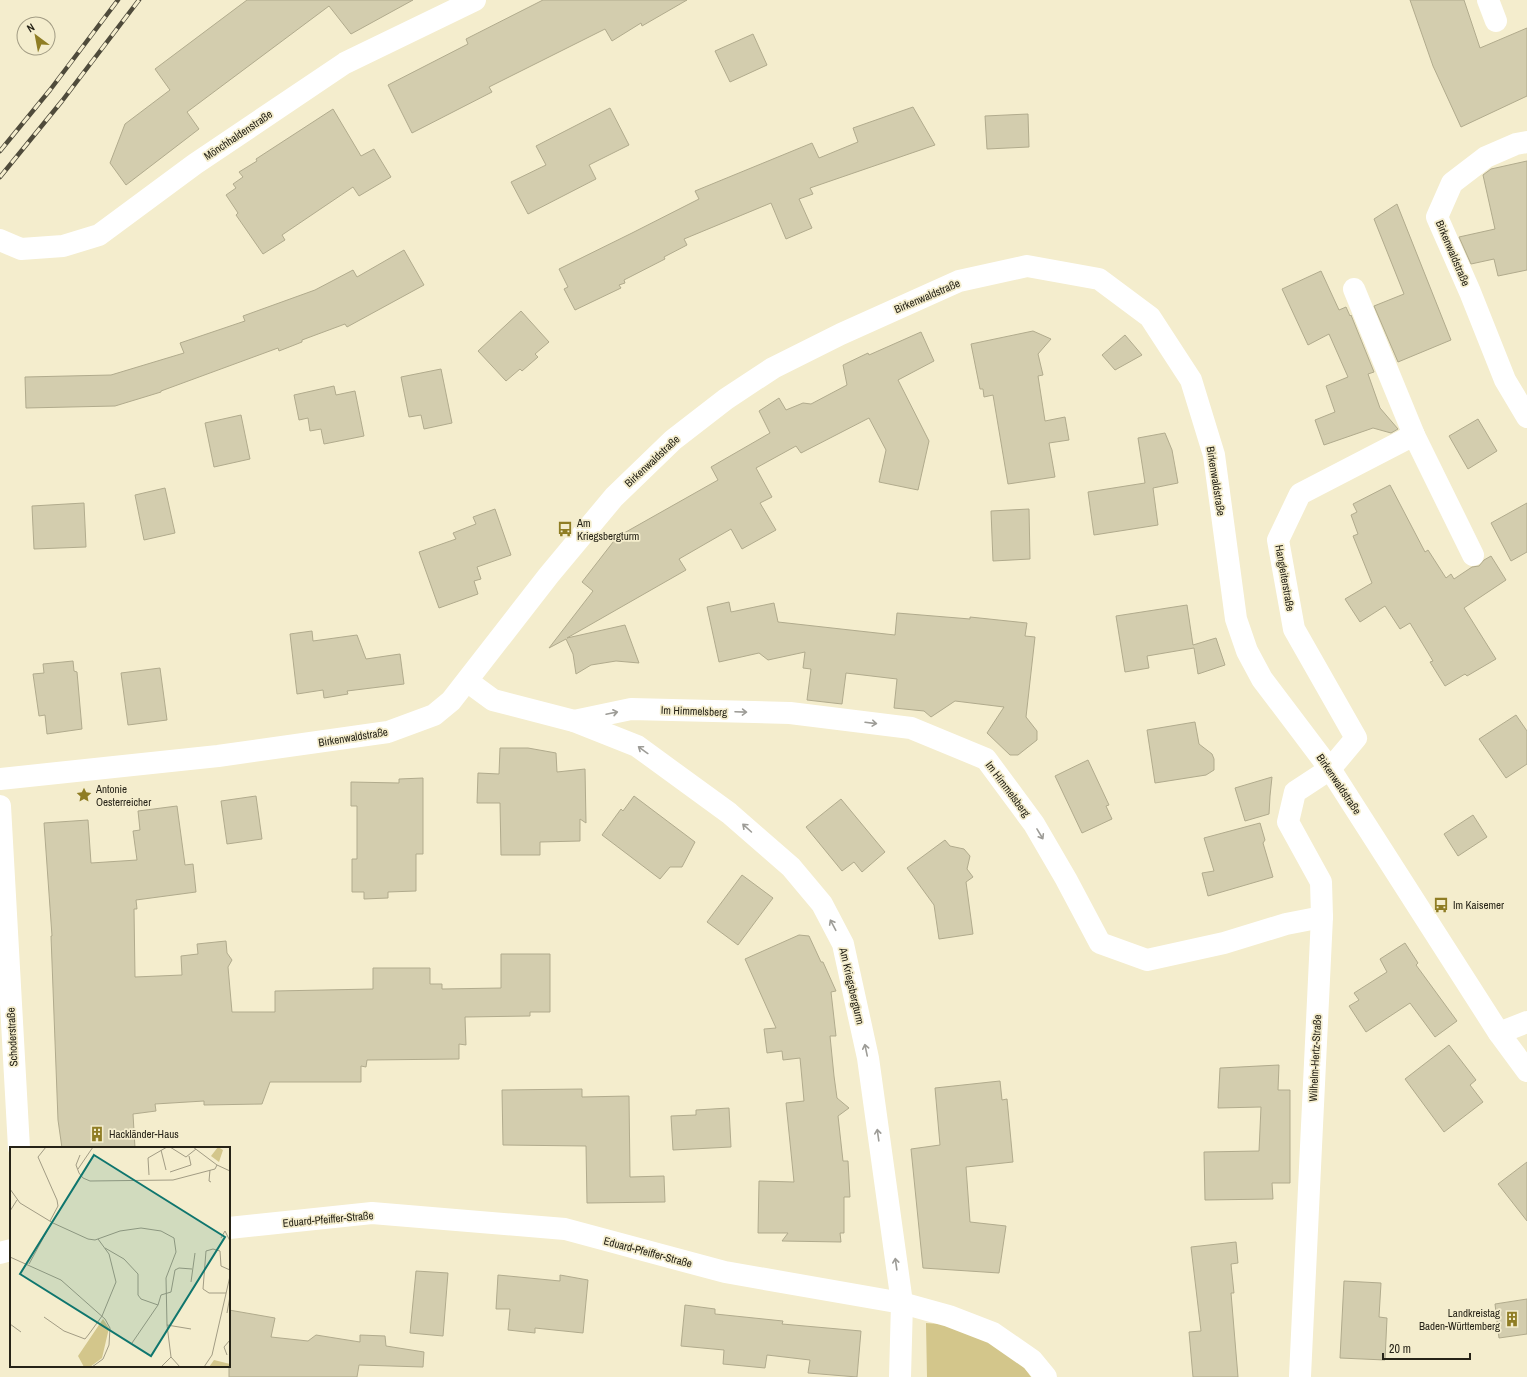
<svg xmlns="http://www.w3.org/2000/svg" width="1527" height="1377" viewBox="0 0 1527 1377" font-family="'Archivo Narrow',sans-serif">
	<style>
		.green { fill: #d3c68b }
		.building { fill: #d3cdae; stroke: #b1ab8d }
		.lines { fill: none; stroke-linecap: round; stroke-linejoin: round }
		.minor { stroke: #fff; stroke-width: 22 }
		.rail-casing { stroke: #4f4b3b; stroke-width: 4.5 }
		.rail { stroke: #f4edcd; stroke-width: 3; stroke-dasharray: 9; stroke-linecap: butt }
		.oneway { stroke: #9d9c97 }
		.labels { text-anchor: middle; stroke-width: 3.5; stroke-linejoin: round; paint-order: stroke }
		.street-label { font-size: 11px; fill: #262317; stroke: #f4edcd }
		.poi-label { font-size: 11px; fill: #262317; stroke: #f4edcd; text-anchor: start }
		.inset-road { fill: none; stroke: #a29c84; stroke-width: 1 }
		.view { fill: #0f766e; fill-opacity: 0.15; stroke: #0f766e; stroke-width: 2 }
		.inset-edge { fill: none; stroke: #262317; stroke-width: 2 }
	</style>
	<rect width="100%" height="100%" fill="#f4edcd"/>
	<!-- green -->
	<path class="green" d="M926 1323C934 1324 945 1323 953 1325 979 1332 1017 1354 1031 1377H927Z"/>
	<!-- building -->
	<g class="building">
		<polygon points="247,0 413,0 351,34 329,6 187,112 199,129 126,185 110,163 125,124 170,90 155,69"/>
		<polygon points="543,0 687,0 642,26 641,23 612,41 605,29 489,87 492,92 412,133 388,85 468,44 466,39"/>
		<polygon points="1410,0 1464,0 1480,48 1527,28 1527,96 1461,127 1433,66"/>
		<polygon points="753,34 767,65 730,82 715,51"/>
		<polygon points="913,107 935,145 810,188 813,194 799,199 812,228 786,239 771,203 684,239 687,245 664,257 665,259 624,280 625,283 619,285 621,288 575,310 564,289 568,287 559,269 632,233 699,199 695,191 812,143 819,158 858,142 853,128"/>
		<polygon points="610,108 629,145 589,165 596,179 528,214 511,182 546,165 536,146"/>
		<polygon points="333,109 361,156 374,149 391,177 359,196 353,187 282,235 285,240 263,254 236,215 238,213 226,195 236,188 233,184 243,177 239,172 257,161 256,159"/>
		<polygon points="1028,114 1029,147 987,149 985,116"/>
		<polygon points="1527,161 1527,270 1498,276 1494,259 1471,264 1459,237 1495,229 1483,175 1491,169"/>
		<polygon points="1397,204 1451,340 1398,362 1374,306 1404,294 1374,219"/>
		<polygon points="404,250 424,285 347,327 345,324 302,340 302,342 279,351 278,348 161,391 161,392 115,406 26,408 25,377 111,375 184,353 180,343 245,321 243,316 315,290 353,270 357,277"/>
		<polygon points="1321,271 1339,310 1346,307 1350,316 1351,315 1374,372 1368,374 1380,408 1398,429 1391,433 1373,428 1324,445 1315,420 1335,412 1326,386 1348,377 1329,334 1308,345 1282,289"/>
		<polygon points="521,311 549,342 535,354 538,357 522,371 520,369 506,381 478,351"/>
		<polygon points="1033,331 1051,339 1038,354 1043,375 1038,376 1045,421 1065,417 1069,440 1049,443 1055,477 1008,484 993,395 984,397 983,389 980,389 971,344"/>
		<polygon points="921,332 934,361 898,380 929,441 918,490 879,482 886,450 869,418 801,453 796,446 756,468 772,497 760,503 776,530 742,549 731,529 679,559 686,570 567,638 625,625 639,663 616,661 591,665 576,674 573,654 566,639 549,648 593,591 582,582 617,537 718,480 711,467 770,433 759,411 779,398 786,410 803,403 811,404 847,385 843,365 868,353 869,355"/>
		<polygon points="1125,335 1142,355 1115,370 1102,355"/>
		<polygon points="441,369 452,423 424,429 421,415 409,417 401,377"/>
		<polygon points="334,386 336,395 355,391 364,436 324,444 321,429 310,431 308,418 299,420 294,395"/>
		<polygon points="241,415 250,459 214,467 205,423"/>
		<polygon points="1478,419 1497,451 1468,469 1449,436"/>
		<polygon points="1165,433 1172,450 1178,483 1153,488 1158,525 1094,535 1088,492 1145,483 1138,438"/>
		<polygon points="1390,485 1425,552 1428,550 1446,578 1451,574 1454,579 1472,567 1479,566 1484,560 1491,556 1506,580 1464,608 1496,659 1467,676 1465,674 1445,686 1430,662 1433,661 1410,623 1400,629 1385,606 1360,622 1345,599 1372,583 1353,536 1358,534 1351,515 1357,512 1353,504"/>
		<polygon points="165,488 175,533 144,540 135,495"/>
		<polygon points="84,503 86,547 34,549 32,506"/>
		<polygon points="1527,503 1527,552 1511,561 1491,523"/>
		<polygon points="495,509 511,555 477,567 481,579 474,581 478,594 439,608 419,552 456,539 453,533 476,524 473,517"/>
		<polygon points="1029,509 1030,559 993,561 991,511"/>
		<polygon points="729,602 731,612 774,603 778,622 895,635 897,613 970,619 970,617 1027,623 1025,636 1035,637 1026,717 1037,731 1037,740 1018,755 1010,755 987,733 1004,707 955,701 931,717 924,711 894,708 897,679 846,673 842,704 807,700 811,669 803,668 805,652 768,660 759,653 719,662 707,607"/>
		<polygon points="1187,605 1193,645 1216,638 1225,665 1198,674 1194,648 1147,656 1149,668 1125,672 1116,616"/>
		<polygon points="312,631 313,641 357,635 366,659 400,654 404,684 347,691 348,694 324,698 323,690 297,694 290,634"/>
		<polygon points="73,661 74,671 77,672 82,729 47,734 45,715 39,716 33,674 44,673 43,664"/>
		<polygon points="160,668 167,720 128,725 121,673"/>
		<polygon points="1516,715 1527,731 1527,764 1506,778 1479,739"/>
		<polygon points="1195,722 1199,744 1212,754 1214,759 1214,770 1206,775 1155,783 1147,730"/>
		<polygon points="500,748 528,748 556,753 557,772 585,769 586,823 580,819 580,841 540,842 540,855 501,855 500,803 477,803 478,773 499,774"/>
		<polygon points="1088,760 1109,805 1106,806 1112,819 1082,833 1055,776"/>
		<polygon points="1272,777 1270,796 1269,814 1245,821 1235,788"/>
		<polygon points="423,778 423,854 416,854 416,891 388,892 388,898 364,899 364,892 352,892 352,859 357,859 357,806 351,806 351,782 399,783 399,779"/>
		<polygon points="256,796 262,839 227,844 221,801"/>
		<polygon points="634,796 695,842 682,867 670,867 660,879 602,835 621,809 623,811"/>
		<polygon points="841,799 885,852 862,872 854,862 842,871 806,827"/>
		<polygon points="177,806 185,865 193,864 196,892 136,900 137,909 134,909 135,977 182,975 181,956 198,954 197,944 226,941 227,953 232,960 228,967 232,1012 275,1012 275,991 373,989 373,968 430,968 430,984 442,984 442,989 501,988 501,954 550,954 550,1012 530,1012 530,1016 465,1017 466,1045 459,1044 459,1059 367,1060 366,1067 361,1066 361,1082 270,1082 262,1104 204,1105 204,1101 155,1104 156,1111 133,1114 135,1148 62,1148 58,1120 51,936 52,936 44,823 88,820 91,863 137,860 133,831 140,830 138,811"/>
		<polygon points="1473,815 1487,837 1458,856 1444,834"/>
		<polygon points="1260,823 1265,840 1263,843 1273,877 1208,896 1202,873 1214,871 1204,838"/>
		<polygon points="945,840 950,846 964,849 970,856 967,869 973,877 966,882 973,934 939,939 934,905 907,868"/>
		<polygon points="742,875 773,898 738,945 707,922"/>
		<polygon points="799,935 809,936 821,962 823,962 836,991 831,992 836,1036 830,1036 834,1076 837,1098 849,1108 838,1116 843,1161 848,1161 850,1197 844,1197 844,1233 840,1233 841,1242 782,1241 788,1233 758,1233 759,1181 794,1182 786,1103 804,1101 800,1058 783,1060 782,1051 767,1053 764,1029 776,1028 745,959"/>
		<polygon points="1405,943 1418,963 1416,965 1457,1021 1435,1037 1410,1003 1366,1032 1349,1006 1359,1000 1354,993 1387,972 1380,959"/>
		<polygon points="1449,1045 1476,1080 1470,1085 1483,1102 1444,1132 1405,1079"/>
		<polygon points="1279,1065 1278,1090 1290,1090 1290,1183 1272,1183 1273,1199 1205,1200 1204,1152 1259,1151 1261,1107 1218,1108 1220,1068"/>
		<polygon points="1000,1081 1002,1100 1007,1099 1013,1162 966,1167 970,1222 1006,1226 999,1273 923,1268 911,1149 940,1145 935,1088"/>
		<polygon points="582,1089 582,1097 629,1096 630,1177 664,1176 665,1202 587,1203 586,1146 503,1145 502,1090"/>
		<polygon points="729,1108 731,1147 673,1150 671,1116 696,1115 696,1110"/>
		<polygon points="1527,1162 1527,1221 1498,1184"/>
		<polygon points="1236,1242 1238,1263 1231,1264 1234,1293 1231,1293 1238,1377 1193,1377 1189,1332 1201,1331 1191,1247"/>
		<polygon points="416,1271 448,1273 443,1336 410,1333"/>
		<polygon points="498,1275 560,1281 560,1275 588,1280 583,1333 535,1328 535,1333 508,1330 510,1309 496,1309"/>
		<polygon points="1344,1281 1381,1283 1379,1317 1387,1318 1385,1360 1340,1358"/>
		<polygon points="1527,1299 1527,1334 1499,1338 1495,1304"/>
		<polygon points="685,1305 715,1309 715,1314 783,1321 782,1324 861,1331 857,1377 808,1373 810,1360 767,1355 765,1368 723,1364 724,1350 681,1346"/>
		<polygon points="229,1310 275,1318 271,1337 308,1341 316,1335 360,1342 360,1335 385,1336 386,1346 424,1352 423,1367 359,1365 357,1377 229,1377"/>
	</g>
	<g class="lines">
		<!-- minor -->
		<g class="minor">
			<polyline points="1488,0 1496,21"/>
			<polyline points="1527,142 1516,144 1486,157 1452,183 1437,217 1470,292 1505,380 1527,417"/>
			<polyline points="0,240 21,249 63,246 99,235 195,164 345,63 475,0"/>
			<polyline points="1354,289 1414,435 1473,555"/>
			<polyline points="467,681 493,700 574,721 637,746 729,813 791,867 822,904 843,944 868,1058 902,1303 900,1377"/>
			<polyline points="574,721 631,709 790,713 911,728 986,759 1034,824 1066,879 1100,943 1147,960 1224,943 1286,924 1322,917"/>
			<polyline points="0,779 218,756 388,732 434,715 451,701 549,575 614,497 673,440 726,399 773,368 841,334 959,281 1027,266 1099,279 1150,317 1191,380 1214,455 1236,619 1247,651 1262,679 1330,769 1499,1033 1527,1071"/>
			<polyline points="0,806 19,1148"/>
			<polyline points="1499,1033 1527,1022"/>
			<polyline points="229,1228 372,1213 565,1229 725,1272 902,1303 949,1316 993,1333 1032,1360 1046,1377"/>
			<polyline points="0,1253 11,1250"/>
			<polyline points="1300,1376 1322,917 1321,882 1288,822 1295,792 1330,769 1356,738 1294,629 1278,540 1300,494 1414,435"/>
		</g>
		<defs>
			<g id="rail">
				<polyline points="0,151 50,90 118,0"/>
				<polyline points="0,177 62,101 139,0"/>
			</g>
		</defs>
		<!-- rail casing -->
		<use href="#rail" class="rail-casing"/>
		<!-- rail -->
		<use href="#rail" class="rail"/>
	</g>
	<!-- one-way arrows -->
	<defs><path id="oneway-shaft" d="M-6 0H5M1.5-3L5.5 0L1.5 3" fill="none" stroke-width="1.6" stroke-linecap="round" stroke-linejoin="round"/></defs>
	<g class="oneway">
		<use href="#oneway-shaft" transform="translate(741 712) rotate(2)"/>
		<use href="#oneway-shaft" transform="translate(612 713) rotate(-12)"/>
		<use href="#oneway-shaft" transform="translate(871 723) rotate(7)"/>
		<use href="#oneway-shaft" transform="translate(643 750) rotate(-144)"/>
		<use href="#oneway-shaft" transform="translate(747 828) rotate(-138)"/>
		<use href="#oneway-shaft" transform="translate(1040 834) rotate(59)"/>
		<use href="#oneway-shaft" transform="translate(833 925) rotate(-118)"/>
		<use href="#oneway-shaft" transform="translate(866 1050) rotate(-102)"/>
		<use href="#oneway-shaft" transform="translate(878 1135) rotate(-98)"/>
		<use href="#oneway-shaft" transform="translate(896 1264) rotate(-98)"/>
	</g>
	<!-- icons -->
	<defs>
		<symbol id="bus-bare" viewBox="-9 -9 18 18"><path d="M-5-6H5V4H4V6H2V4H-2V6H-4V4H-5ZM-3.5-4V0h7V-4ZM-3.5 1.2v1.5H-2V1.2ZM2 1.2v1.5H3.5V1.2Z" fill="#8f7d24" stroke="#f4edcd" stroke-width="2.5" paint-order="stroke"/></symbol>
		<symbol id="sight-bare" viewBox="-9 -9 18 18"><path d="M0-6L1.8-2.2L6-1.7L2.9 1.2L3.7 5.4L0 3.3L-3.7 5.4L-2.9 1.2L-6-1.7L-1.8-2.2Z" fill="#8f7d24" stroke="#f4edcd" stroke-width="2.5" paint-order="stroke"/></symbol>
		<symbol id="building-bare" viewBox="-9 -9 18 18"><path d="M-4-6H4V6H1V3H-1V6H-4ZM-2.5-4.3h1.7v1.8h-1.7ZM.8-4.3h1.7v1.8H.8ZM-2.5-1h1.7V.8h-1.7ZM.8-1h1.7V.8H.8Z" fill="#8f7d24" stroke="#f4edcd" stroke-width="2.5" paint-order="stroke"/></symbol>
	</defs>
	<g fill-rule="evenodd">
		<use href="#bus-bare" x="554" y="518" width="22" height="22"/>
		<use href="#sight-bare" x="73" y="784" width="22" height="22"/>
		<use href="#bus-bare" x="1430" y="894" width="22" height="22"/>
		<use href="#building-bare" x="86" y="1123" width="22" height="22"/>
		<use href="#building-bare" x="1501" y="1308" width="22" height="22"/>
	</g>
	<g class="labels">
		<!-- street labels -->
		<g class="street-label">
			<text transform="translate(238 135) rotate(-34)" y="4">Mönchhaldenstraße</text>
			<text transform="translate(1453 253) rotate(67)" y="4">Birkenwaldstraße</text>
			<text transform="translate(927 296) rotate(-23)" y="4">Birkenwaldstraße</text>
			<text transform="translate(652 461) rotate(-43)" y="4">Birkenwaldstraße</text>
			<text transform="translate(1216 481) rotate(81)" y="4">Birkenwaldstraße</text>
			<text transform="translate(1285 578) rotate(80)" y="4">Hangleiterstraße</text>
			<text transform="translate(694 711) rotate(2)" y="4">Im Himmelsberg</text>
			<text transform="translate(353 737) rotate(-9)" y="4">Birkenwaldstraße</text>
			<text transform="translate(1339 784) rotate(56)" y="4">Birkenwaldstraße</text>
			<text transform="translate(1008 789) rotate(53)" y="4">Im Himmelsberg</text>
			<text transform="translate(852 986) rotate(77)" y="4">Am Kriegsbergturm</text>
			<text transform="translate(12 1037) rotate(-93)" y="4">Schoderstraße</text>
			<text transform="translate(1315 1058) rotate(-87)" y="4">Wilhelm-Hertz-Straße</text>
			<text transform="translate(328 1219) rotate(-5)" y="4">Eduard-Pfeiffer-Straße</text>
			<text transform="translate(648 1252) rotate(15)" y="4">Eduard-Pfeiffer-Straße</text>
		</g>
		<!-- poi labels -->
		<g class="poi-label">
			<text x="577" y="527">Am<tspan x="577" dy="13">Kriegsbergturm</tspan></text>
			<text x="96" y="793">Antonie<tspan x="96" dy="13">Oesterreicher</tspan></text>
			<text x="1453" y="909">Im Kaisemer</text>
			<text x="109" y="1138">Hackländer-Haus</text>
			<text x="1500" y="1317" text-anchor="end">Landkreistag<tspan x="1500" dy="13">Baden-Württemberg</tspan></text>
		</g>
	</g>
	<!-- overview -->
	<g transform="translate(10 1147)">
		<rect width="220" height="220" fill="#f4edcd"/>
		<path d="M208 0 213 3 209 15 201 9ZM93 172 99 181 92 211 80 220H74L68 209ZM204 213 220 217V220H199Z" fill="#d3c68b"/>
		<path class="inset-road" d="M36 0 28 10 47 53 48 59 40 74M160 0 176 10 186 2M183 0 207 18 220 24M151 3 156 23M70 8 66 18 69 26 73 31 80 34 163 33 205 22 207 18M68 22 83 0M200 23 199 34 201 35M160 25 181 18 179 9M139 28 138 11 157 0M0 42 10 56 43 76 78 92 85 93 110 84 131 81 151 84 164 91 166 105 156 131 157 178 161 210 170 220M0 64 7 53M211 91 215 84 220 94M95 101 114 112 128 127V148L131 152 148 158M0 110 51 133 95 172 100 181 99 198 93 212 82 220M19 117 42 75M181 135 185 106M216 146H199L193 142 196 104 203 102 210 104 211 119 220 123M217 166 220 149M34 170 54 184 75 192 79 187 92 169 106 135 99 107 88 92M0 177 11 185M157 178 181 182M122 196 148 158 151 148 161 145 165 123 169 121 182 122M217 208 214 200 220 193M151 220 161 210M194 220 202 208 220 129"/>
		<path class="view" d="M84 8 215 90 141 209 10 127Z"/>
		<rect width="220" height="220" class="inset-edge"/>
	</g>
	<!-- north arrow -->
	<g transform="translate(36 36) rotate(328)"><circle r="19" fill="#f4edcd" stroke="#a29c84"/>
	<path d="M0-3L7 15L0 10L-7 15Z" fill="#8f7d24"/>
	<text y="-6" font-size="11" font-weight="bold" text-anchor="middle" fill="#262317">N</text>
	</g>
	<!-- scale -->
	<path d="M1383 1353v6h87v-6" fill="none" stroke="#262317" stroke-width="2"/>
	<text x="1389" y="1353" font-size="12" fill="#262317" stroke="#f4edcd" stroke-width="3" paint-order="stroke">20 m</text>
</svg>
